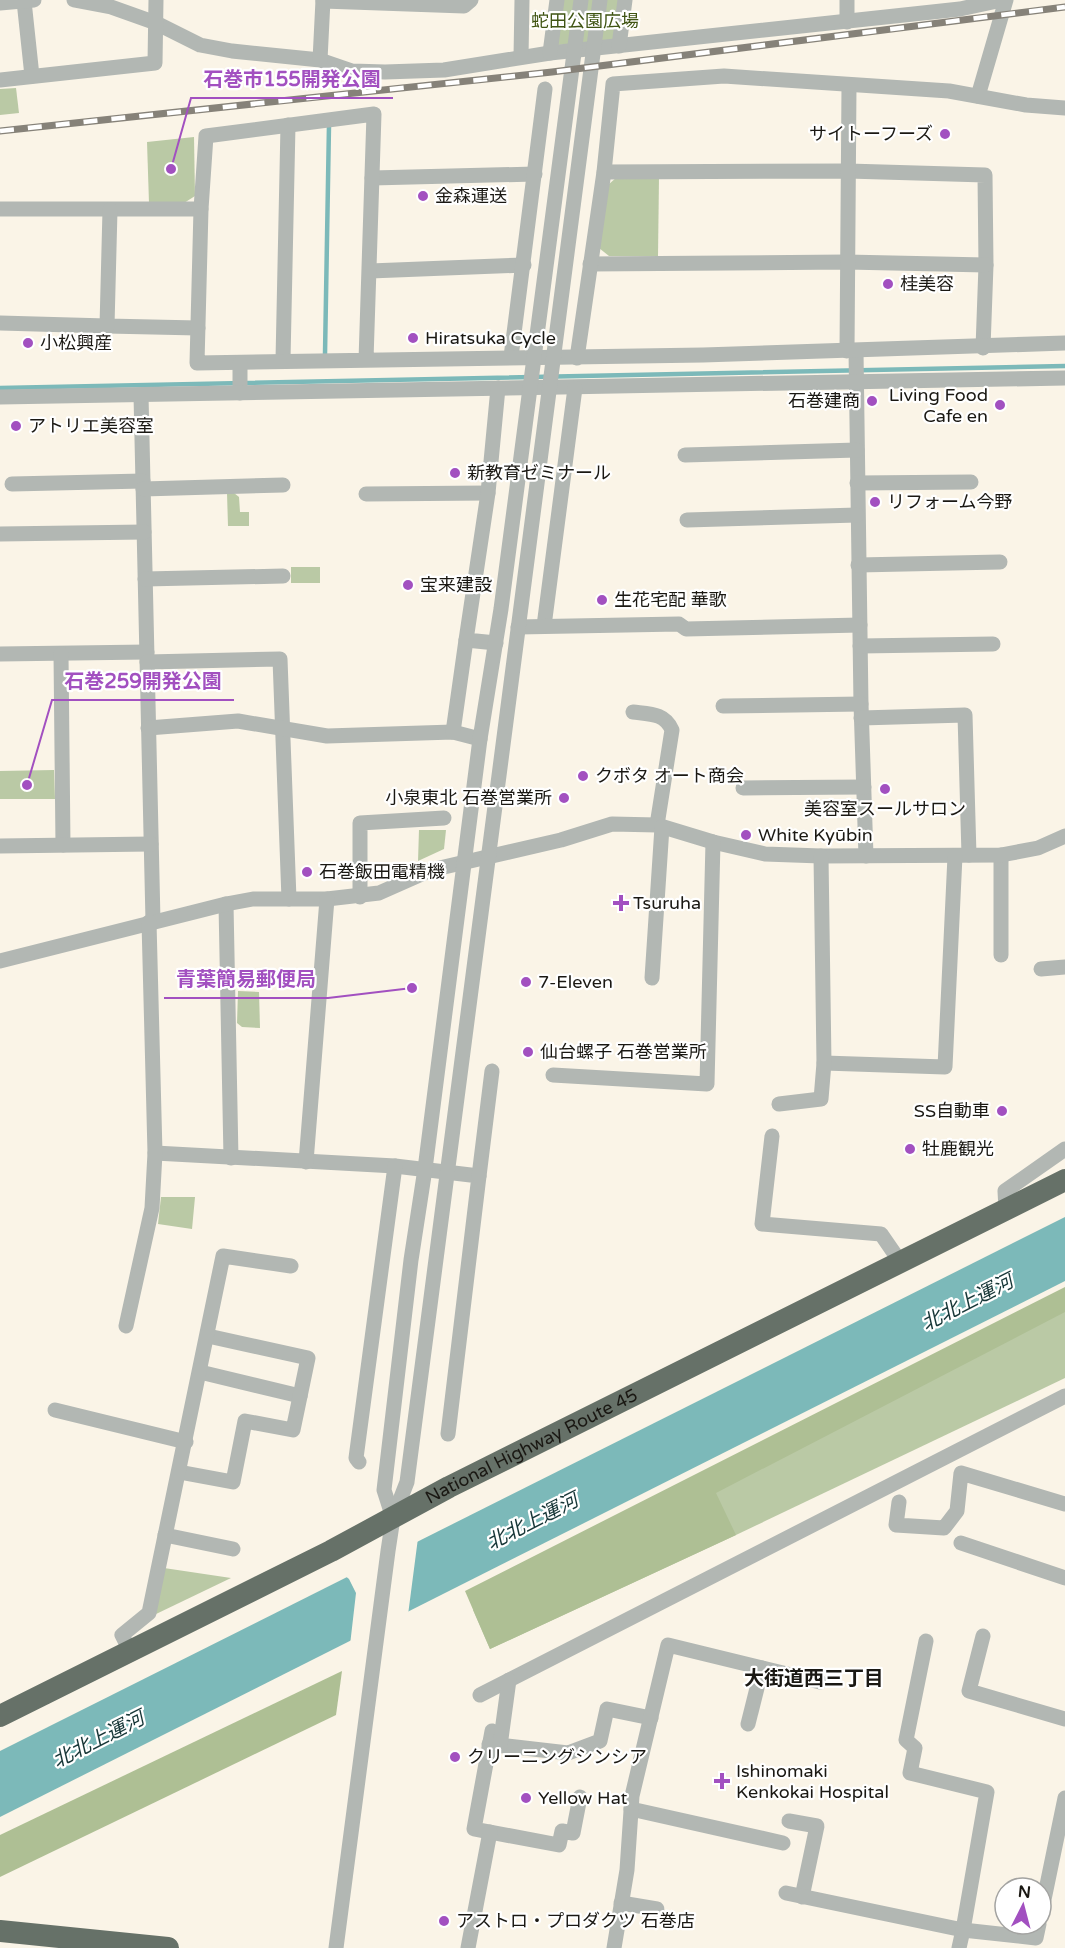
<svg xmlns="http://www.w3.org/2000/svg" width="1065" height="1948" viewBox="0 0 1065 1948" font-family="'Varela Round','Noto Sans JP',sans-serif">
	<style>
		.green { fill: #bac9a5 }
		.forest { fill: #aebf94 }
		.water { fill: #7cb9b9 }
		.pier { fill: #faf4e7 }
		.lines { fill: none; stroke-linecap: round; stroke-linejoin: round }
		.stream { stroke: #7cb9b9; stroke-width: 4.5 }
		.minor { stroke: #b2b7b3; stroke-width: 15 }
		.highway { stroke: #667168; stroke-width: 22 }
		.rail-casing { stroke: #868279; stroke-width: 7 }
		.rail { stroke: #fff; stroke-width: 4.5; stroke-dasharray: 14; stroke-linecap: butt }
		.poi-dot { fill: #a250c0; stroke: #fff; stroke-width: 2 }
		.labels { text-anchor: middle; stroke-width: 4.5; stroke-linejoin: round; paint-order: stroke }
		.park-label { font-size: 18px; fill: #405514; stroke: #fff }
		.poi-label { font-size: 18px; fill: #1a1813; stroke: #fff; text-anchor: start }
		.street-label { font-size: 18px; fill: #1a1813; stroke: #fff }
		.water-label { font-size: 20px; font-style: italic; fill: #173637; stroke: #fff }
		.neighbourhood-label { font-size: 20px; font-weight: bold; fill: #1a1813; stroke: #fff }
		.leader { fill: none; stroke: #a250c0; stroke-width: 2 }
		.callout-dot { fill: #a250c0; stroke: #fff; stroke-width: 2 }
		.callout-label { font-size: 20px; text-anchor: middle; font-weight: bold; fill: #a250c0; stroke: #fff; stroke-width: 4.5; stroke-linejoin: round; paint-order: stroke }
	</style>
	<rect width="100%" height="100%" fill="#faf4e7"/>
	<!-- green -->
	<g class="green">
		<polygon points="562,0 619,0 614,42 557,45"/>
		<polygon points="16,88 19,113 0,115 0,89"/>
		<polygon points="194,137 195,196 184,203 149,203 147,142"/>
		<polygon points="617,177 659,177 658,256 609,256 599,248 608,185"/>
		<polygon points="227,493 234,493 239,497 240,512 249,512 249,526 228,526"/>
		<rect x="291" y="567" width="29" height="16"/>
		<polygon points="54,770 55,799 0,799 0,771"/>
		<polygon points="419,830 446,830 444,849 418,861"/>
		<polygon points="238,991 259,992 260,1028 242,1027 237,1023"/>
		<polygon points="161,1197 195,1197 192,1229 158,1224"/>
		<polygon points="1065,1310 1065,1378 736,1535 490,1649 473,1610"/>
		<polygon points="164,1568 231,1578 154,1615"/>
	</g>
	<!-- forest -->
	<g class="forest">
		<polygon points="1065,1287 1065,1312 716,1493 736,1535 490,1649 465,1591"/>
		<polygon points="342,1671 336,1715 0,1877 0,1835"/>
	</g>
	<!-- water -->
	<polygon class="water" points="1065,1217 1065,1281 0,1817 0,1751"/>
	<!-- pier -->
	<polygon class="pier" points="418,1538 408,1615 350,1645 356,1593 349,1579 344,1575"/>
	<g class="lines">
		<!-- stream -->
		<g class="stream">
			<polyline points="325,354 329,125"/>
			<polyline points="0,388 1065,366"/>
		</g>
		<!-- minor -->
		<g class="minor">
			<polyline points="74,0 111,7 156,23 200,45 232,51 320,60 352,71 385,72 444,70 550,53 960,9 1002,0"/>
			<polyline points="24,1 32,76"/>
			<polyline points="323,1 464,6 471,0"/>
			<polyline points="0,3 34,0"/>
			<polyline points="847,22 847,0"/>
			<polyline points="619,46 625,0"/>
			<polyline points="550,53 557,0"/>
			<polyline points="521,57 522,0"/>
			<polyline points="320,60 323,0"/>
			<polyline points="0,80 155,63 156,0"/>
			<polyline points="978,96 1006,0"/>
			<polyline points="604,172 848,171 985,175 986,265 983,348"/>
			<polyline points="372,178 535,174"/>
			<polyline points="0,209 201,209"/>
			<polyline points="110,210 107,326 198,328"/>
			<polyline points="590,264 846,262 986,265"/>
			<polyline points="370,271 524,265"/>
			<polyline points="0,323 107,326"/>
			<polyline points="847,351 849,86"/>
			<polyline points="856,351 861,704 866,856"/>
			<polyline points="511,357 545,89"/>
			<polyline points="577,358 604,172 613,84 724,76 949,91 1026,105 1065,108"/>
			<polyline points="283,360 288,125"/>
			<polyline points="366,360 374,114 206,136 201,209 197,363 703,355 1065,343"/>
			<polyline points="240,363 240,393"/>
			<polyline points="141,395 153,921"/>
			<polyline points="0,397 1065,378"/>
			<polyline points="685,455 857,450"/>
			<polyline points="857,483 971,482"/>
			<polyline points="12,484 143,481"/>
			<polyline points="143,489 283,485"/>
			<polyline points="366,494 488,493"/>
			<polyline points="687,520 857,515"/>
			<polyline points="0,534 144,532"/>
			<polyline points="858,565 1000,562"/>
			<polyline points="145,579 283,576"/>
			<polyline points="544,626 575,388"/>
			<polyline points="518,627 679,624 686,629 860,625"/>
			<polyline points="496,643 466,640 488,493 498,388"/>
			<polyline points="860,646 993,644"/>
			<polyline points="0,654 147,652"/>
			<polyline points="61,654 63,845"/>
			<polyline points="147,662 280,659 289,899"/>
			<polyline points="723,706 861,704"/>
			<path d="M633 712C650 714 665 713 672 730L657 825"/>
			<polyline points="861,718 965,715 969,855"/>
			<polyline points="148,728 238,721 327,736 453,732 480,739"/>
			<polyline points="453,732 466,640"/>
			<polyline points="743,788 864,787"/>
			<polyline points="0,846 151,844"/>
			<polyline points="360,897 360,823 444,818"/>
			<polyline points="226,904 231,1158"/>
			<polyline points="1001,955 1001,855"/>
			<polyline points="0,961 226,904 253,899 327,899 379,893 431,870 561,840 612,824 657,825 713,842 765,854 821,856 1001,855 1038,848 1065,836"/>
			<polyline points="1041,969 1065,967"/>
			<polyline points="652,978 662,827"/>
			<polyline points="824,1063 945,1067 955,856"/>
			<polyline points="553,1075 707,1084 713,842"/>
			<polyline points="779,1104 821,1099 824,1063 821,856"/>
			<polyline points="772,1136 762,1224 881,1234 901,1263"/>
			<polyline points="155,1153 395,1166 479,1176 448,1434"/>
			<polyline points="306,1162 327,899"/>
			<polyline points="479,1176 492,1071"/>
			<polyline points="1006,1209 1005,1191 1065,1149"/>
			<polyline points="126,1326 152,1208 155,1153 149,922"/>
			<polyline points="200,1372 300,1396"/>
			<polyline points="55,1410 186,1442"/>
			<polyline points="359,1462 356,1458 395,1166"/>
			<polyline points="179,1472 233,1482 245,1421 293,1430 308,1358 208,1336"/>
			<polyline points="899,1502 896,1525 944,1528 957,1511 961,1473 1065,1504"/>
			<polyline points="393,1518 384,1490 411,1260 425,1169 480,739 501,609 581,0"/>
			<polyline points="165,1535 233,1549"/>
			<polyline points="961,1543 1065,1578"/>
			<polyline points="983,1636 969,1691 1065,1719"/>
			<polyline points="130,1651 122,1635 149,1613 223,1256 291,1266"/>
			<polyline points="480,1695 1065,1396"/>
			<polyline points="748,1724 762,1668"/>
			<polyline points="492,1731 474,1829 559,1845 562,1831 573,1833 580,1797"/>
			<polyline points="489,1744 568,1753 600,1741 607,1709 651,1718"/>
			<polyline points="500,1746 509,1680"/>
			<polyline points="631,1809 783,1843"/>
			<polyline points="789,1821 817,1826 802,1897"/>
			<polyline points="786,1893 963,1930 987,1792 910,1773 915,1748 906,1740 926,1641"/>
			<polyline points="621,1903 657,1909"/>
			<polyline points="1041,1914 1065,1798"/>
			<polyline points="336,1948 388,1551 393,1518 407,1482 600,0"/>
			<polyline points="468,1948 490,1832"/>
			<polyline points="614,1948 627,1870 632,1796 668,1645 820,1682"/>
			<polyline points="959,1948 963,1930 1036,1938 1039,1924"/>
		</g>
		<!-- highway -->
		<g class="highway">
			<path id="s1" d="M0 1716 331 1551 449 1487 1065 1180"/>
			<polyline points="0,1931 168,1948"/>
		</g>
		<defs>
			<polyline id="rail" points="0,131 552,72 1065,7"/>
		</defs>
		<!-- rail casing -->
		<use href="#rail" class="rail-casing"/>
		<!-- rail -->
		<use href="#rail" class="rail"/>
	</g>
	<!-- markers -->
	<g class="poi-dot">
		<circle cx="945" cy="134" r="6"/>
		<circle cx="423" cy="196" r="6"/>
		<circle cx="888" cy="284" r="6"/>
		<circle cx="413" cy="338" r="6"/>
		<circle cx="28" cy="343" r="6"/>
		<circle cx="872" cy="401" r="6"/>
		<circle cx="1000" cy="405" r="6"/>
		<circle cx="16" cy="426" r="6"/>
		<circle cx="455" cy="473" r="6"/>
		<circle cx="875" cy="502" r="6"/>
		<circle cx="408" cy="585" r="6"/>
		<circle cx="602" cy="600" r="6"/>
		<circle cx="583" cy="776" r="6"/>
		<circle cx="885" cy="789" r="6"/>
		<circle cx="564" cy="798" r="6"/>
		<circle cx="746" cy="835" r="6"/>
		<circle cx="307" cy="872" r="6"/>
		<path d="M618 894h6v6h6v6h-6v6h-6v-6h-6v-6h6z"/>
		<circle cx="526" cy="982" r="6"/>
		<circle cx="528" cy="1052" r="6"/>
		<circle cx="1002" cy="1111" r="6"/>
		<circle cx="910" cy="1149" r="6"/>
		<circle cx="455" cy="1757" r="6"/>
		<path d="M719 1772h6v6h6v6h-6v6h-6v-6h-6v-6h6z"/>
		<circle cx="526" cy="1798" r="6"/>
		<circle cx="444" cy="1921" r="6"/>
	</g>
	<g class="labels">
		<!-- park labels -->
		<g class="park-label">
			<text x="585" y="27">蛇田公園広場</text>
		</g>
		<!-- poi labels -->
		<g class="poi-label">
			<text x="933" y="140" text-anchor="end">サイトーフーズ</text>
			<text x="435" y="202">金森運送</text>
			<text x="900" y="290">桂美容</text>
			<text x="425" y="344">Hiratsuka Cycle</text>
			<text x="40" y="349">小松興産</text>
			<text x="988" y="401" text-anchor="end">Living Food<tspan x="988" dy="21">Cafe en</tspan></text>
			<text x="860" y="407" text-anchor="end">石巻建商</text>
			<text x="28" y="432">アトリエ美容室</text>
			<text x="467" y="479">新教育ゼミナール</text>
			<text x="887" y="508">リフォーム今野</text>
			<text x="420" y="591">宝来建設</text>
			<text x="614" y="606">生花宅配 華歌</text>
			<text x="595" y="782">クボタ オート商会</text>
			<text x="552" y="804" text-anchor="end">小泉東北 石巻営業所</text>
			<text x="885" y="815" text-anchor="middle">美容室スールサロン</text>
			<text x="758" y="841">White Kyūbin</text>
			<text x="319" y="878">石巻飯田電精機</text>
			<text x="633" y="909">Tsuruha</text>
			<text x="538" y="988">7-Eleven</text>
			<text x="540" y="1058">仙台螺子 石巻営業所</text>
			<text x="990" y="1117" text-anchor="end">SS自動車</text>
			<text x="922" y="1155">牡鹿観光</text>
			<text x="467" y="1763">クリーニングシンシア</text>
			<text x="736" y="1777">Ishinomaki<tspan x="736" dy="21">Kenkokai Hospital</tspan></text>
			<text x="538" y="1804">Yellow Hat</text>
			<text x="456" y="1927">アストロ・プロダクツ 石巻店</text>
		</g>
		<!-- street labels -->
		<g class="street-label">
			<text dy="6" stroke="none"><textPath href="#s1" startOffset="596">National Highway Route 45</textPath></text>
		</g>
		<!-- water labels -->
		<g class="water-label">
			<text transform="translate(967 1302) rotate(-27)" y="7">北北上運河</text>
			<text transform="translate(532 1521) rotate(-27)" y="7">北北上運河</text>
			<text transform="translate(98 1739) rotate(-27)" y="7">北北上運河</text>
		</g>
		<!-- neighbourhood labels -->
		<g class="neighbourhood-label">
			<text x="814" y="1685">大街道西三丁目</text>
		</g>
	</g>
	<!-- callouts -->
	<path class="leader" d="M171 169L191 98H393M27 785L52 700H234M412 988L328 998H164"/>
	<g class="callout-dot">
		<circle cx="171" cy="169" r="6"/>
		<circle cx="27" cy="785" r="6"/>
		<circle cx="412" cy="988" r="6"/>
	</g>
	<g class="callout-label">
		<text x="292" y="86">石巻市155開発公園</text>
		<text x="143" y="688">石巻259開発公園</text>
		<text x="246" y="986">青葉簡易郵便局</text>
	</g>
	<!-- north arrow -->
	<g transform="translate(1023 1906) rotate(6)"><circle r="28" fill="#ffffff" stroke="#a3a3a1" stroke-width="1.5"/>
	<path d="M0-4.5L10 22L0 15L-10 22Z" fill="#a250c0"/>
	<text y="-9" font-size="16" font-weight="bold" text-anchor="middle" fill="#1a1813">N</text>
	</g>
</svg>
